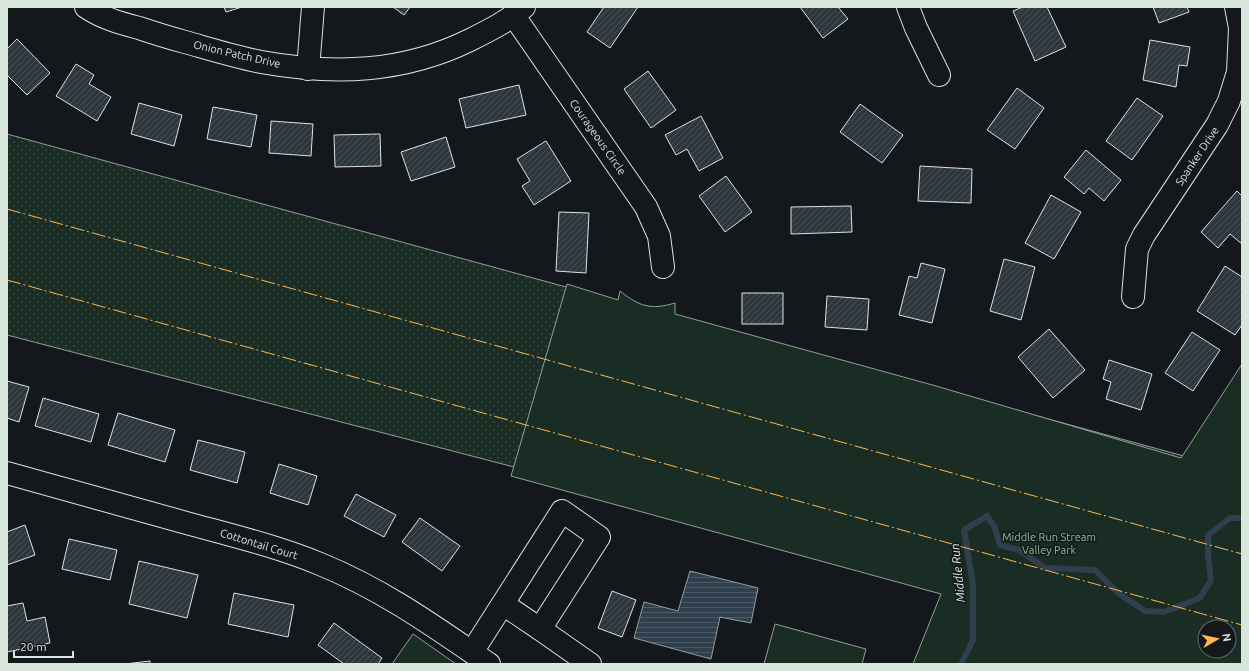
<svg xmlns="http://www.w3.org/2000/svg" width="1249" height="671" viewBox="0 0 1249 671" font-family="Ubuntu,sans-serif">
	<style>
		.grass { fill: url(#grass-dots); stroke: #939e99 }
		.green { fill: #1a2d24; stroke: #939e99; fill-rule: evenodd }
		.water { fill: url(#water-rules); stroke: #939e99 }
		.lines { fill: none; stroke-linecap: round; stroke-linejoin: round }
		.stream { stroke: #2f3f4d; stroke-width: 6 }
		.building { fill: url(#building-hatch); stroke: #d8e6dc }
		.minor-casing { stroke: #d8e6dc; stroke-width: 24 }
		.minor { stroke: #14181c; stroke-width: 22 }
		.power { stroke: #ffb74d; stroke-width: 1; stroke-dasharray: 14 3 2 3; stroke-linecap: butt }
		.labels { text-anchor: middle; stroke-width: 3; stroke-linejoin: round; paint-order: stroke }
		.street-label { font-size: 11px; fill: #d8e6dc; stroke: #14181c }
		.park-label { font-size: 11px; fill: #8ac095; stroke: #14181c }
		.water-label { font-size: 12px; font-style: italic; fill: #d8e6dc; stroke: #14181c }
	</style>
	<defs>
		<pattern id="grass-dots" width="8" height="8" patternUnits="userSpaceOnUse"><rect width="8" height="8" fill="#1a2d24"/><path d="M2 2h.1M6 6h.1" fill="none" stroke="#3b4b43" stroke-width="1.8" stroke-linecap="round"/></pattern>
		<pattern id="water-rules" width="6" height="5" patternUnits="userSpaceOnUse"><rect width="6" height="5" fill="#2f3f4d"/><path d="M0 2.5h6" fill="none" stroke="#4c5b66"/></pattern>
		<pattern id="building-hatch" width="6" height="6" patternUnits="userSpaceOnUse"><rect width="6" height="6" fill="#2c363c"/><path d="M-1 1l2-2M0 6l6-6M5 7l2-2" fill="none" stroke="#4a5358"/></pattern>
	</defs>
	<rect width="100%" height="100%" fill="#14181c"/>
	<!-- grass -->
	<polygon class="grass" points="7,134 1242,472 1229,651 1229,627 1205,627 1167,637 7,335"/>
	<!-- green -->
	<g class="green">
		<path d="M567 284 618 300 620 291C640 307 651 310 675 303V314L936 386 1181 458 1242 364V664H913L941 594 511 476ZM1205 627H1229V651H1205Z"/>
		<polygon points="775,624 866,649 862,664 764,664"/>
		<polygon points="413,634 456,664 392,664"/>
	</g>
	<!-- water -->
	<polygon class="water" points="690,571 758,588 751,623 720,617 711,659 634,638 644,602 678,611"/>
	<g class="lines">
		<!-- stream -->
		<polyline class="stream" points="961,664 973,640 973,585 964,530 987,516 994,526 1000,545 1019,550 1045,568 1095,570 1118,593 1145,611 1164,612 1200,598 1211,580 1208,557 1208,535 1230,518 1242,518"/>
	</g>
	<!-- building -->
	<g class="building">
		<polygon points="224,7 242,7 226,12"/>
		<polygon points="393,7 410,7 404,15"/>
		<polygon points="604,7 638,7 610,48 587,32"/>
		<polygon points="800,7 838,7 848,19 823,38"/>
		<polygon points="1023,7 1047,7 1066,47 1035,61 1013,11"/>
		<polygon points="1153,7 1187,7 1189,12 1159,23"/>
		<polygon points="17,39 50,73 27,95 7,75 7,49"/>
		<polygon points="1150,40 1190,47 1187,66 1179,65 1176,87 1143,80"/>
		<polygon points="76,64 94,75 89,84 111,97 97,121 56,96"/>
		<polygon points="648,71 676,110 651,128 624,89"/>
		<polygon points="519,85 526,115 466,128 459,99"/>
		<polygon points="1017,88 1044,108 1015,149 987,130"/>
		<polygon points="1137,98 1163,116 1132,160 1106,141"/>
		<polygon points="139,103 182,115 174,146 131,134"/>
		<polygon points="860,104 903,135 882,163 840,132"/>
		<polygon points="213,107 257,115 251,147 207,139"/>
		<polygon points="701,116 723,158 699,171 687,149 676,155 665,135"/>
		<polygon points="271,121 313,124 311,156 269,153"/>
		<polygon points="380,134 381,166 335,167 334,135"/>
		<polygon points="446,137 455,167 411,181 401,152"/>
		<polygon points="546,141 571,181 534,205 522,186 530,181 517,159"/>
		<polygon points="1086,150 1121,180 1104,201 1089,188 1084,194 1064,177"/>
		<polygon points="920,166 972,169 971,203 918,201"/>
		<polygon points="726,176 752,212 725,232 699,196"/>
		<polygon points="1237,191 1242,196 1242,244 1230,234 1218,248 1201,232"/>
		<polygon points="1051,195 1081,212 1054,259 1025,243"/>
		<polygon points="851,206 852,232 791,234 791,207"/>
		<polygon points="559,212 589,213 586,273 556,271"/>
		<polygon points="1004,259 1035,267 1021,320 990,311"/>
		<polygon points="921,263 945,269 932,323 899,315 909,276 917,278"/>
		<polygon points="1225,266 1242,277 1242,325 1235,335 1197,311"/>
		<rect x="742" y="293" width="41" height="31"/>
		<polygon points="827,296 869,299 867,330 825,327"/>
		<polygon points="1049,329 1085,370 1053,398 1018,357"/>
		<polygon points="1192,332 1220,350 1193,391 1165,373"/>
		<polygon points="1109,360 1152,374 1141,410 1106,399 1111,382 1103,379"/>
		<polygon points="7,381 29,387 19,422 7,418"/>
		<polygon points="43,398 99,414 91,442 35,426"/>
		<polygon points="118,413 175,430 165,462 108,445"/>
		<polygon points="198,440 245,452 237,483 190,470"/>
		<polygon points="279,464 317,476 308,505 270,493"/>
		<polygon points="356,494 396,515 384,537 344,516"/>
		<polygon points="420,518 460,546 442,571 402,542"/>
		<polygon points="25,525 35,555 7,565 7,532"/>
		<polygon points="69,539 117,550 110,580 62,569"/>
		<polygon points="139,561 198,575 187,618 129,604"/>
		<polygon points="612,591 636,600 622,637 598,628"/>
		<polygon points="234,593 294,605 288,637 228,624"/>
		<polygon points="23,603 27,621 45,617 50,643 7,652 7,606"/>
		<polygon points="334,623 382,658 378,664 344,664 318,645"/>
		<polygon points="150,661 150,664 125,664"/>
	</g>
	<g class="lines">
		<defs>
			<g id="minor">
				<path d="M86 7C102 18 120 23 139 28 154 33 170 38 185 42 210 49 236 57 261 62 334 75 403 73 470 40 490 30 508 21 524 7"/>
				<polyline points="908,7 916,28 939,75"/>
				<polyline points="514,16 646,207 659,236 663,267"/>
				<polyline points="308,69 313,7"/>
				<polyline points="1133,297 1137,249 1144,235 1217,125 1229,101 1238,72 1240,28 1236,7"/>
				<path d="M7 473C68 490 129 507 190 524 234 536 279 547 320 564 382 589 435 627 489 664"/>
				<polyline points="540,629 590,664"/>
				<polyline points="472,652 562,511 599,537 540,629 503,604"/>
			</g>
		</defs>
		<!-- minor casing -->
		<use href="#minor" class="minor-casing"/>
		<!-- minor -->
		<use href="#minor" class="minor"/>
		<!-- power -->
		<g class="power">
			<polyline points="7,209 1242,554"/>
			<polyline points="7,280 1242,625"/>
		</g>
	</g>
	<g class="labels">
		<!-- street labels -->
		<g class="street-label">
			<text transform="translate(237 54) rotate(13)" y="4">Onion Patch Drive</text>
			<text transform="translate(598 137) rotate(55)" y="4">Courageous Circle</text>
			<text transform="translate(1197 156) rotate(-56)" y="4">Spanker Drive</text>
			<text transform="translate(259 544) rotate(17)" y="4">Cottontail Court</text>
		</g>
		<!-- park labels -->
		<g class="park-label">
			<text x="1049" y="541">Middle Run Stream<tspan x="1049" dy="13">Valley Park</tspan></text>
		</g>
		<!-- water labels -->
		<g class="water-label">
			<text transform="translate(958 573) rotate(-96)" y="4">Middle Run</text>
		</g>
	</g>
	<!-- border -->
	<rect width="1249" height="671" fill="none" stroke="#d8e6dc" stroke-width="16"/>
	<!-- north arrow -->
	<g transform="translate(1217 639) rotate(81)"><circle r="19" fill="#14181c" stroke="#626a69"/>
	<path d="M0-3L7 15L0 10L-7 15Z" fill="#ffb74d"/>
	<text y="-6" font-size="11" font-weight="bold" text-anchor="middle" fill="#d8e6dc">N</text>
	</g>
	<!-- scale -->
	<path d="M14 651v6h59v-6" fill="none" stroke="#d8e6dc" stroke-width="2"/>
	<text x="20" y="651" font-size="12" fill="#d8e6dc" stroke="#14181c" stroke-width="3" paint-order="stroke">20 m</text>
</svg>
